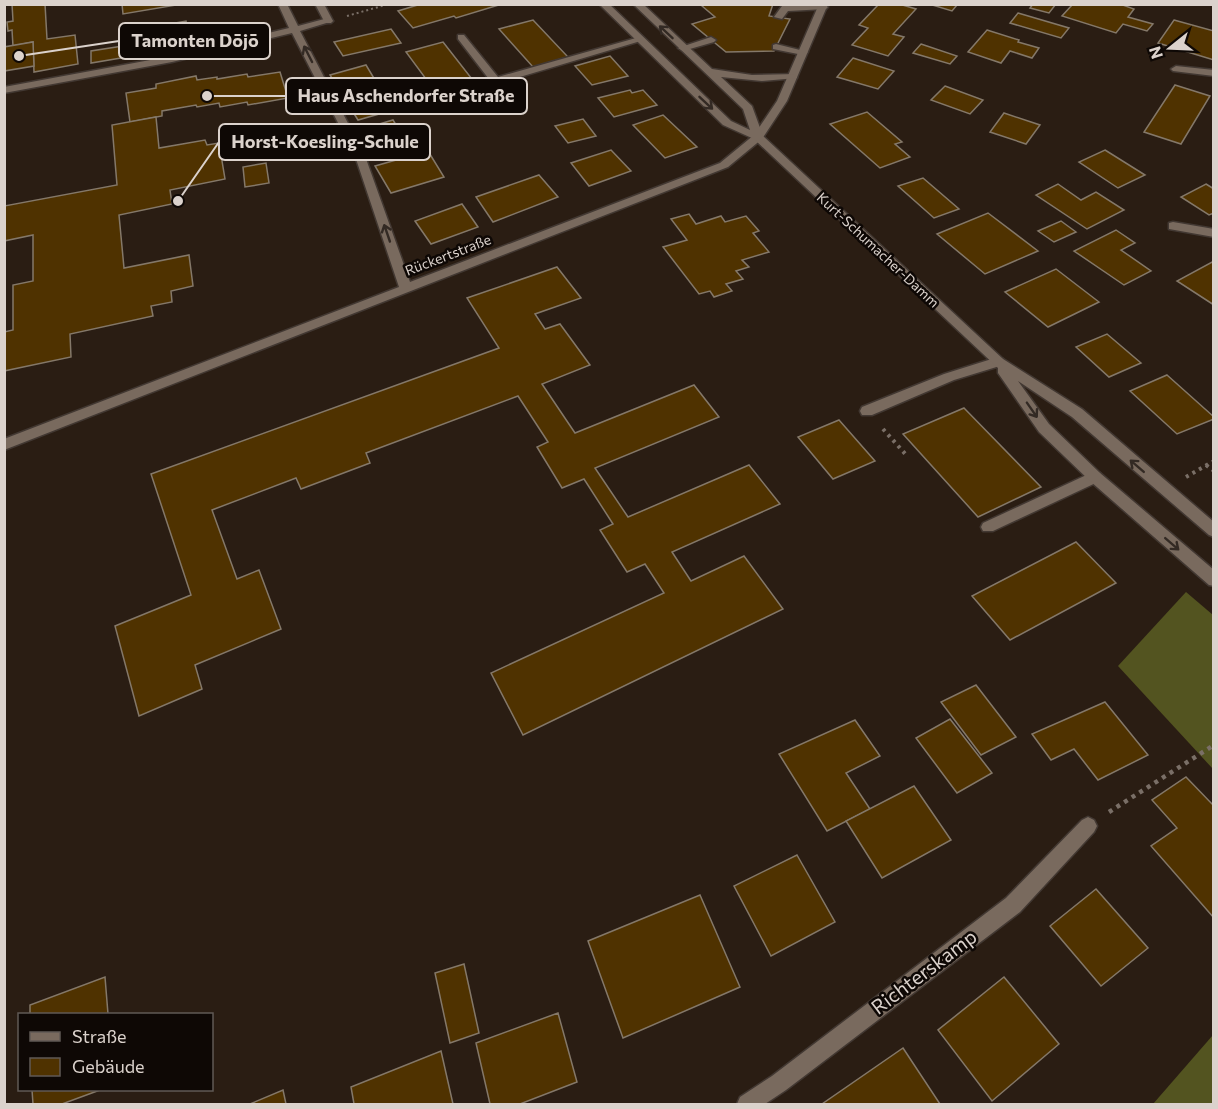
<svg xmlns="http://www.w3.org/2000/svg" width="1218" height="1109" viewBox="0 0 1218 1109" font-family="Commissioner,sans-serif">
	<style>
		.forest { fill: #535420 }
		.building { fill: #4f3200; stroke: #847869; stroke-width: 1.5 }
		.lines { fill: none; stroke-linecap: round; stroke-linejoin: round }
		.lane-casing { stroke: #423832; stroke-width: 3 }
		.street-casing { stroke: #423832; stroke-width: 3 }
		.secondary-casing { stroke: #423832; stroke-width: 3 }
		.path-far2 { stroke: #7a6f67; stroke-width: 2; stroke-dasharray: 2 3; stroke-linecap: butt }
		.path-far1 { stroke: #7a6f67; stroke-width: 4; stroke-dasharray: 3 4.5; stroke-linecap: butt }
		.path { stroke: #7a6f67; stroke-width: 4.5; stroke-dasharray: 4 5; stroke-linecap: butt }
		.lane { fill: #796a5e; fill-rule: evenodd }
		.street { fill: #796a5e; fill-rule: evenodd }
		.secondary { fill: #796a5e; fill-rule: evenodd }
		.oneway { stroke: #332a24 }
		.labels { text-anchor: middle; stroke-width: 5; stroke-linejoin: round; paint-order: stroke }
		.far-street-label { font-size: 14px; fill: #dbd2cc; stroke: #0e0805 }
		.near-street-label { font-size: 20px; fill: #dbd2cc; stroke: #0e0805 }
		.leader { fill: none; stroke: #dbd2cc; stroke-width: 2 }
		.callout-dot { fill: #dbd2cc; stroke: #0e0805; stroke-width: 2 }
		.callout { fill: #0e0805; stroke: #dbd2cc; stroke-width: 2 }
		.callout-label { font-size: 18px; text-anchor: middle; font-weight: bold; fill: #dbd2cc }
	</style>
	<rect width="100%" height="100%" fill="#2a1d13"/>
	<!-- forest -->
	<g class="forest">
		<polygon points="1186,592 1213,615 1213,769 1118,666"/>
		<polygon points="1213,1035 1213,1104 1153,1104"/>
	</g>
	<!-- building -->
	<g class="building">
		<polygon points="12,4 45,4 47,39 75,35 78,64 34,72 33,42 13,46 12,30 8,31 7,22 13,21"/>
		<polygon points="122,4 182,4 123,14"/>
		<polygon points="421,4 502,4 456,18 454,16 413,28 398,11"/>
		<polygon points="706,4 773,4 769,16 790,19 774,51 726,52 692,24 715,17 702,6"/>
		<polygon points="879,4 899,4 916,9 893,34 904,37 888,56 852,45 868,28 859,25"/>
		<polygon points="929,4 956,4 957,5 952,11"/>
		<polygon points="1033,4 1056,4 1049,13 1030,8"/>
		<polygon points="1073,4 1120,4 1134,9 1128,17 1153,24 1147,31 1123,24 1116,33 1062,16"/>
		<polygon points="1018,13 1069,28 1061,38 1010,23"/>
		<polygon points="533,20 568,57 533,67 499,29"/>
		<polygon points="1174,20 1214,31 1214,60 1158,43"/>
		<polygon points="186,21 189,38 251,24 254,33 173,50 169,24"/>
		<polygon points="391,29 401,43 343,56 334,42"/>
		<polygon points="987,30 1019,40 1018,42 1039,48 1032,58 1010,51 1001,63 968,52"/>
		<polygon points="161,40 163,51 91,63 91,51"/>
		<polygon points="33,42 34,66 4,71 4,47"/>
		<polygon points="443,42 479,88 440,98 406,52"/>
		<polygon points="921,44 957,56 950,64 913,53"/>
		<polygon points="610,56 628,76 592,85 575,66"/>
		<polygon points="853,58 894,71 878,89 837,77"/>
		<polygon points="366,65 393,110 358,120 330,75"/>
		<polygon points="280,72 288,98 248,105 247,102 220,107 219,103 197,107 196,105 162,111 162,116 130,122 126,93 156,88 156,84 196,76 197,80 217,77 217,79 247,74 248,77"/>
		<polygon points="1175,85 1210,96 1181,144 1144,132"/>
		<polygon points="945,86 983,100 970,114 931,100"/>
		<polygon points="630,90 632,93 643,90 657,105 614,117 598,98"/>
		<polygon points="867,112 902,142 895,144 910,157 880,168 830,124"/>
		<polygon points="1004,113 1040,125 1026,144 990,132"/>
		<polygon points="663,115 697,147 665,158 633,125"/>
		<polygon points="156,117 159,148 205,140 207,145 219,143 225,179 170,190 172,204 119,215 124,268 189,255 193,286 171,291 172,302 151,306 153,316 70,334 71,357 4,371 4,332 13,330 13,285 33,281 33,235 4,241 4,206 117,185 112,125"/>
		<polygon points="583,119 596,136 568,143 555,126"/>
		<polygon points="393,120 409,146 372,157 356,131"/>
		<polygon points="611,150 631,171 589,186 571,163"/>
		<polygon points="1105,150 1145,175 1118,188 1079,162"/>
		<polygon points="428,151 444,177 391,193 375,166"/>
		<polygon points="266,163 269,183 245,187 243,167"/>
		<polygon points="539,175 558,197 493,222 476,197"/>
		<polygon points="923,178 959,209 934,218 898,186"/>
		<polygon points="1058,184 1081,200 1096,192 1124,210 1087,229 1036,195"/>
		<polygon points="1206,184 1214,189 1214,213 1209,215 1181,197"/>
		<polygon points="462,204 478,227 431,244 415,221"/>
		<polygon points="988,213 1038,251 985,274 937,234"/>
		<polygon points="689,214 696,224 721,216 725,222 746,216 759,231 753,233 769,252 742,260 749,267 736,271 743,279 726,284 732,291 714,297 710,291 699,294 663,247 687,240 671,219"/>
		<polygon points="1061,221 1076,232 1054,242 1038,231"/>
		<polygon points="1116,230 1135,243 1121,250 1151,271 1124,285 1074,251"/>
		<polygon points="1214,261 1214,305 1177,281"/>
		<polygon points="557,267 581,298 535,314 545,329 560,324 590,365 542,384 575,433 694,385 719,417 595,468 628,517 749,465 780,504 672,552 691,581 744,556 783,609 523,735 491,673 664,593 645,564 627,572 600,530 613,524 584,479 562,488 537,447 548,442 518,396 366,453 370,463 301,489 296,478 212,510 237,579 259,570 281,629 195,665 202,689 139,716 115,626 191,595 151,474 499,348 467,298"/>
		<polygon points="1056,269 1099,302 1048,327 1005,292"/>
		<polygon points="1107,334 1141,363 1109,377 1076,347"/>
		<polygon points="1167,375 1214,417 1214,419 1177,434 1130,391"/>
		<polygon points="964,408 1041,487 978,517 903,434"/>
		<polygon points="839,420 875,461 833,479 798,437"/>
		<polygon points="1076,542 1116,583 1010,640 972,596"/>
		<polygon points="976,685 1016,737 981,755 941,702"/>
		<polygon points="1105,702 1148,755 1098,780 1074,749 1051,760 1032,734"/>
		<polygon points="950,719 992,773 957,793 916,738"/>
		<polygon points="855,720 880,756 846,773 870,809 827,831 779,754"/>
		<polygon points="1186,777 1214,806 1214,918 1151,846 1177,828 1152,800"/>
		<polygon points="914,786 951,840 882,878 846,821"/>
		<polygon points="797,855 835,922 771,956 734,886"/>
		<polygon points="1096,889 1148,948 1101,986 1050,926"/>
		<polygon points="700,895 740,987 623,1038 588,941"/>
		<polygon points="464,964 479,1033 450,1043 435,973"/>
		<polygon points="105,977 108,1014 30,1014 30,1005"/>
		<polygon points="1004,977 1059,1044 992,1101 938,1030"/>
		<polygon points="558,1013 577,1082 520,1104 490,1104 476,1043"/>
		<polygon points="903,1048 940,1104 822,1104"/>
		<polygon points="441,1051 453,1104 354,1104 351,1087"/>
		<polygon points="32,1090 100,1090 62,1104 33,1104"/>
		<polygon points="283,1090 286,1104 250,1104"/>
	</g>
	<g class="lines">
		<defs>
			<g id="lane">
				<polygon points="315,4 324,4 333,21 331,23 325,23"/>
				<polygon points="824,4 828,7 826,9 788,11 782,19 774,17 782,6"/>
				<polygon points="458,35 464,35 498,77 636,38 644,40 496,84 492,83 458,39"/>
				<polygon points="711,37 716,40 714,42 683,51 678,48"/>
				<polygon points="776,44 808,52 803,55 773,49 773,45"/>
				<polygon points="998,357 1003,359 1004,362 1003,365 954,380 872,415 862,415 860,411 862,407 944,374"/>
				<polygon points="1095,471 1100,473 1102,477 1100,481 993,531 983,531 981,527 983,523"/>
			</g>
			<g id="street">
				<polygon points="278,4 287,4 298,26 328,18 333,21 300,31 365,156 410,282 720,163 754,135 777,101 819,4 828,4 787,101 762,139 728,167 4,450 4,439 399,287 355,156 292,33 172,62 4,93 4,87 172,56 289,28"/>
				<polygon points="1176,66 1214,70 1214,76 1173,71 1171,69"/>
				<polygon points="1173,222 1214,229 1214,237 1169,229 1169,223"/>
				<polygon points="1088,817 1094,820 1097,826 1094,832 1020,912 786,1090 765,1104 737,1104 740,1097 772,1076 1006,898 1082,820"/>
			</g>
			<polygon id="secondary" points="599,4 609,4 731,121 750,130 743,109 633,4 643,4 712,69 752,75 797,74 797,78 762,81 721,77 752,106 763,136 1003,359 1082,409 1214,522 1214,537 1209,535 1072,417 1018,381 1049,424 1100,473 1214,570 1214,586 1209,585 1090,481 1039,432 998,373 998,368 754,139 723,125"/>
		</defs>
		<!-- lane casing -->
		<use href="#lane" class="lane-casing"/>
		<!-- street casing -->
		<use href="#street" class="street-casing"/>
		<!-- secondary casing -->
		<use href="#secondary" class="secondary-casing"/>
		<!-- path-far2 -->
		<polyline class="path-far2" points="347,16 389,4"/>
		<!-- path-far1 -->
		<g class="path-far1">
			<polyline points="883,429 908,457"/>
			<polyline points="1206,465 1214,471"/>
			<polyline points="1186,477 1214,461"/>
		</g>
		<!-- path -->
		<polyline class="path" points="1109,812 1214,745"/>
		<!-- lane -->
		<use href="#lane" class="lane"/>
		<!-- street -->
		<use href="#street" class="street"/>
		<!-- secondary -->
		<use href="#secondary" class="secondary"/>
	</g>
	<!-- one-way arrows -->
	<defs><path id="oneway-shaft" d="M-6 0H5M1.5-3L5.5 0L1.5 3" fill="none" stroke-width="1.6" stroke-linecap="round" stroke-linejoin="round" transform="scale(1.5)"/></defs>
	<g class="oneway">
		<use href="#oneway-shaft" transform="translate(666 32) rotate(-137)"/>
		<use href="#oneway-shaft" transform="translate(308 54) rotate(-117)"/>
		<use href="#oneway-shaft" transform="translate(706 103) rotate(43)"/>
		<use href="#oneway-shaft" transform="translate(387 233) rotate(-109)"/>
		<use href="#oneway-shaft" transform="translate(1032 410) rotate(55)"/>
		<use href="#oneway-shaft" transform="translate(1137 466) rotate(-139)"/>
		<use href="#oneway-shaft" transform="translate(1172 544) rotate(41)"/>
	</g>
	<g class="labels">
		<!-- far-street labels -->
		<g class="far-street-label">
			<text transform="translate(878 250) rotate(43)" y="5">Kurt-Schumacher-Damm</text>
			<text transform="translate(448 255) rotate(-21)" y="5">Rückertstraße</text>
		</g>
		<!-- near-street labels -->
		<g class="near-street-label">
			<text transform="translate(924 972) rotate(-37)" y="7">Richterskamp</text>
		</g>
	</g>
	<!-- callouts -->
	<path class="leader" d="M19 56L119 41M207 96L286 96M178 201L219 142"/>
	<g class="callout-dot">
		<circle cx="19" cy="56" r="6"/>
		<circle cx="207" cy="96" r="6"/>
		<circle cx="178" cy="201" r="6"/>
	</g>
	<g class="callout">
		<rect x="119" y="23" width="151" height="36" rx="6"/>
		<rect x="286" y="78" width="241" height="36" rx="6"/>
		<rect x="219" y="124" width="211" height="36" rx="6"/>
	</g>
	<g class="callout-label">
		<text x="195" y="47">Tamonten Dōjō</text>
		<text x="406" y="102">Haus Aschendorfer Straße</text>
		<text x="325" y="148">Horst-Koesling-Schule</text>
	</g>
	<!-- border -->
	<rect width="1218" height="1109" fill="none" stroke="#dbd2cc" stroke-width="12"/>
	<!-- legend -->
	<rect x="18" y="1013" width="195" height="78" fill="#0e0805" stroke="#605955" stroke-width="1.5"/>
	<rect x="30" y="1032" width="30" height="9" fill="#796a5e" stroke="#605955" stroke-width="1.5"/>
	<text x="72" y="1043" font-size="18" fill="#dbd2cc">Straße</text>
	<rect x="30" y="1058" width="30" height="18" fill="#4f3200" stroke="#605955" stroke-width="1.5"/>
	<text x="72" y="1073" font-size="18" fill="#dbd2cc">Gebäude</text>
	<!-- north arrow -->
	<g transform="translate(1170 48) rotate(252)" stroke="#0e0805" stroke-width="4.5" paint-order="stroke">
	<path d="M0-4.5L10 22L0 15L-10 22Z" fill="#dbd2cc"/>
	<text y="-9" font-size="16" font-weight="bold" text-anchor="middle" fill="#dbd2cc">N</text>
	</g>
</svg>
